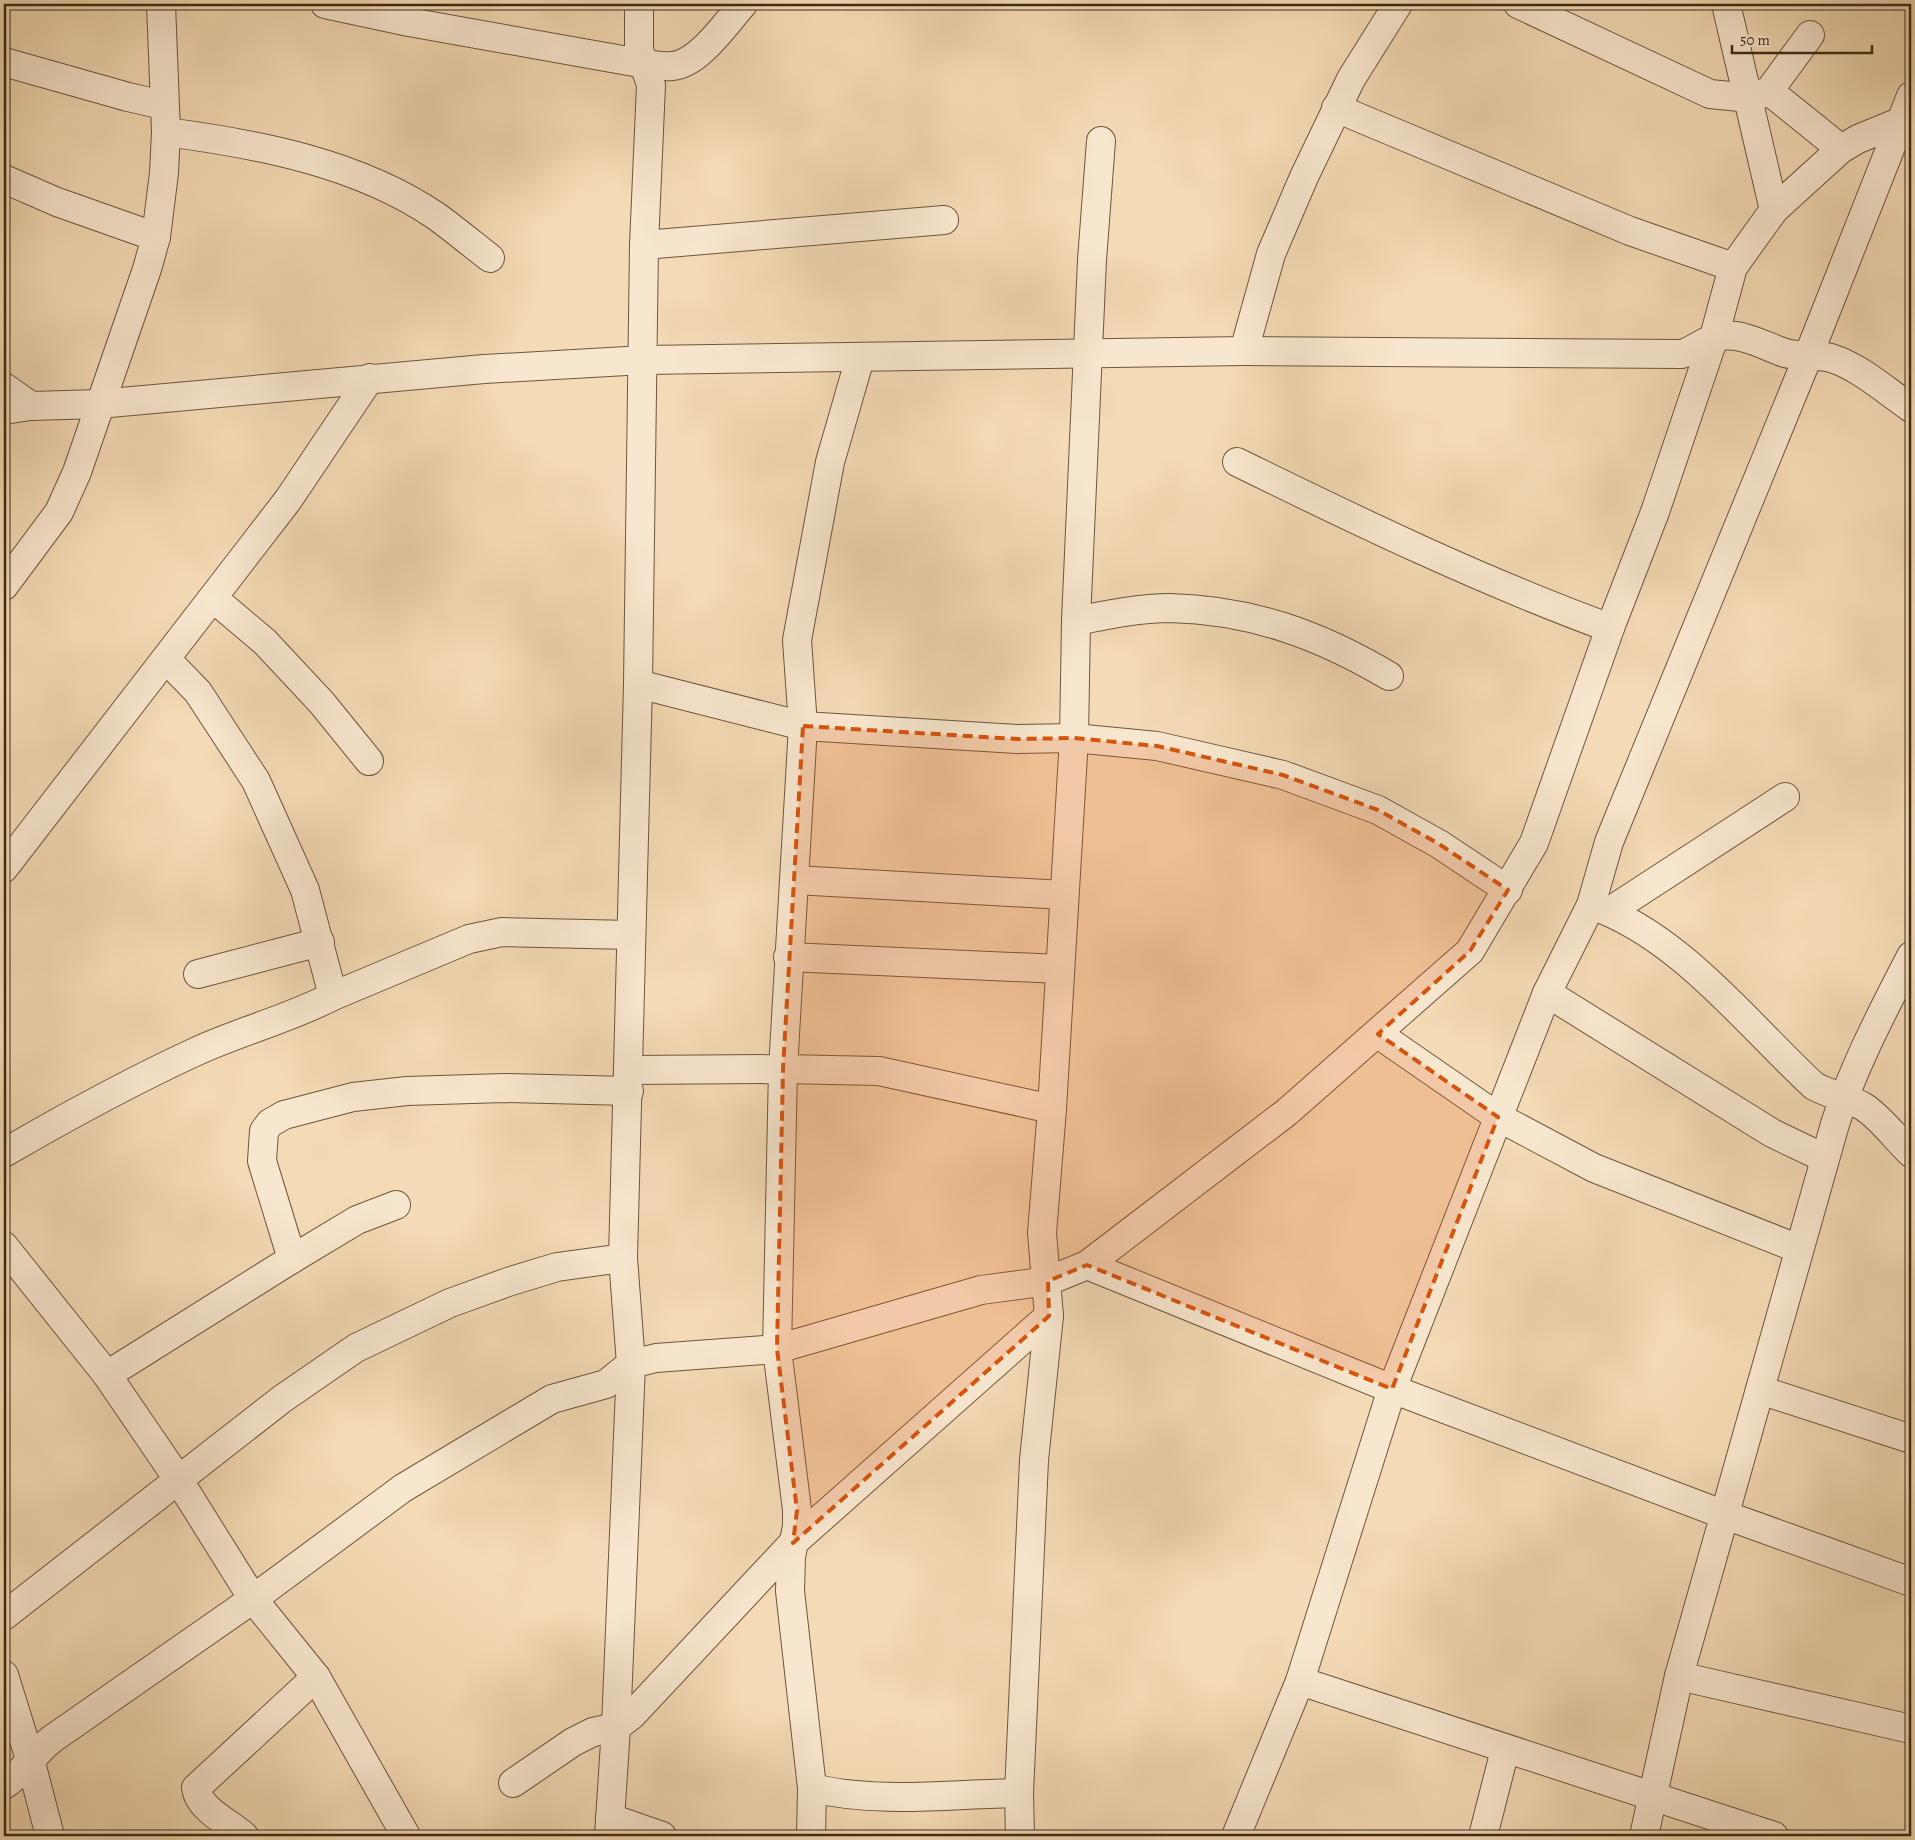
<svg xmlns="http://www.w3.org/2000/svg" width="1915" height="1840" viewBox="0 0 1915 1840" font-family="Alegreya,serif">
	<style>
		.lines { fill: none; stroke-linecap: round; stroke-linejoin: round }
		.minor-casing { stroke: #6c563c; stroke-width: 30 }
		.minor { stroke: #f8e7cf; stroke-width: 28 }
		.marked { fill: #d7540d; fill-opacity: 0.2; stroke: #d7540d; stroke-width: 4; stroke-dasharray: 10 6; stroke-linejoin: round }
	</style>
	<rect width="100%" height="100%" fill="#f4dab5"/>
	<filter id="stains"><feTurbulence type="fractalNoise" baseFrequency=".004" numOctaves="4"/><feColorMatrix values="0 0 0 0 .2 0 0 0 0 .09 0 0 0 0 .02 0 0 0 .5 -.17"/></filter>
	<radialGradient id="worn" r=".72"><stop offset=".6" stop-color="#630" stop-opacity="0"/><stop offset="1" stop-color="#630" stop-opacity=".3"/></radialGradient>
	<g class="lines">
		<defs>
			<g id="minor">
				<path d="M325 4 409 22 645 64C654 65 663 67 672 66 698 65 727 22 743 4"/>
				<polyline points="1518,4 1710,94 1750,98 1769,91 1810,35"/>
				<polyline points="1726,4 1774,210"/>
				<polyline points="4,62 128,97 163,105"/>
				<polyline points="1769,91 1841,149"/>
				<polyline points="1336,108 1630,231 1733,267"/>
				<path d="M166 132C258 144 358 163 436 216 454 229 472 244 490 258"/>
				<polyline points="4,179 57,202 156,237"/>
				<polyline points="644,245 944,220"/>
				<polyline points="1244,351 1271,254 1304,177 1351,79 1398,4"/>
				<polyline points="4,387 31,406"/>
				<path d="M4 410 31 406 99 404 484 369 644 360 1244 351 1682 354C1697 349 1709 337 1723 336 1743 333 1767 347 1785 353 1799 357 1816 354 1831 358 1860 367 1886 391 1911 408"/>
				<path d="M1237 462C1359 522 1482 581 1610 628"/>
				<polyline points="4,586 59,512 77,472 147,269 156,237 164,173 166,132 161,4"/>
				<polyline points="213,598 265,642 322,703 369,761"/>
				<path d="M1076 621C1106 615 1139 608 1170 608 1252 610 1320 635 1389 676"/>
				<polyline points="166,659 198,692 256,781 305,890 333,996"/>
				<polyline points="638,684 803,726 1017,739 1074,738 1157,746 1283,775 1378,810 1439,844 1508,890"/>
				<polyline points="4,868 288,500 370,378"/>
				<polyline points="795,880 1064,895"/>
				<path d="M1591 905C1679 935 1747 1024 1814 1086 1830 1095 1848 1097 1864 1107 1881 1118 1896 1139 1911 1153"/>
				<polyline points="1610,911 1785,797"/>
				<polyline points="788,957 1060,969"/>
				<polyline points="198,974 320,942"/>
				<polyline points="1547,993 1772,1133 1824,1158"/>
				<polyline points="1378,1034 1498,1117 1594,1168 1799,1249"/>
				<polyline points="630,1070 783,1069 879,1071 1052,1109"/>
				<path d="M4 1153C66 1117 130 1082 195 1052 240 1031 289 1019 333 996L469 939 502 932 631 935"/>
				<polyline points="4,1246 107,1375 178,1479 253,1599 316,1677 406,1836"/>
				<polyline points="292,1259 262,1161 264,1131 270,1123 284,1115 353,1097 407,1091 504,1088 629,1091"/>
				<polyline points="1087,1265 1392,1389 1725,1515 1911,1582"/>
				<polyline points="107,1375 292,1259 357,1220 396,1205"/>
				<polyline points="1760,1390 1911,1439"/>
				<polyline points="4,1616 282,1399 356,1348 450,1303 508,1282 557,1267 623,1258"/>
				<polyline points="4,1675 30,1759 50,1836"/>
				<polyline points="1679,1676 1911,1729"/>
				<polyline points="1300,1681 1774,1836"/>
				<polyline points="513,1783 573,1742 593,1732 616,1727 632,1715 793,1543 1049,1316"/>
				<path d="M4 1785C23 1773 34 1753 52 1739L253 1599 403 1488 552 1399 606 1384 631 1364 656 1358 777 1349 981 1290 1048 1281 1087 1265 1287 1112 1470 951 1534 843 1610 628 1655 512 1714 337 1733 267 1774 210 1841 149 1858 139 1902 121 1911 128"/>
				<path d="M812 1788C880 1804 949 1794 1019 1793"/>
				<polyline points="610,1818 662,1836"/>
				<path d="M244 1836C229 1822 199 1810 196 1788L316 1677"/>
				<polyline points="609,1836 616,1727 631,1364 623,1258 638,684 644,245 651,85 639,50 639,4"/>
				<polyline points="811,1836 812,1788 790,1591 791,1557 797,1526 797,1510 777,1349 783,1069 803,726 797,640 830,462 860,358"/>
				<polyline points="1020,1836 1019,1793 1034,1460 1049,1316 1042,1233 1052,1109 1074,738 1076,621 1092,260 1101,141"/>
				<polyline points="1236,1836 1300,1681 1392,1389 1547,993 1591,905 1609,842 1809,354 1911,96"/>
				<polyline points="1483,1836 1505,1750"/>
				<path d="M1644 1836 1679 1676 1835 1124C1854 1065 1883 1011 1911 956"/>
			</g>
		</defs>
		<!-- minor casing -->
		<use href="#minor" class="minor-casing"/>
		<!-- minor -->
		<use href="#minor" class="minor"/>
	</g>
	<!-- marked area -->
	<path class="marked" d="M803 726 1017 739 1074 738 1157 746 1283 775 1378 810 1439 844 1508 890 1470 951 1378 1034 1498 1117 1392 1389 1087 1265 1048 1281 1049 1316 793 1543 797 1510 777 1349 783 1069Z"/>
	<!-- margin -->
	<rect width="1915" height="1840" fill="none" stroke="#f4dab5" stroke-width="20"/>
	<rect x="5" y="5" width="1905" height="1830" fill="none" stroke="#3e2a14" stroke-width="2.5"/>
	<rect x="10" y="10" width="1895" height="1820" fill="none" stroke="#3e2a14"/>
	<!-- scale -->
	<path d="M1732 45v8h140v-8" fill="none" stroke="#3e2a14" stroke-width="2.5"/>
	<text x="1740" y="45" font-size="15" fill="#3e2a14" stroke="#f8e7cf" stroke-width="4" paint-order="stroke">50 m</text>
	<rect width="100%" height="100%" filter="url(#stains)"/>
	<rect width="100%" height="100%" fill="url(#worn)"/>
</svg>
